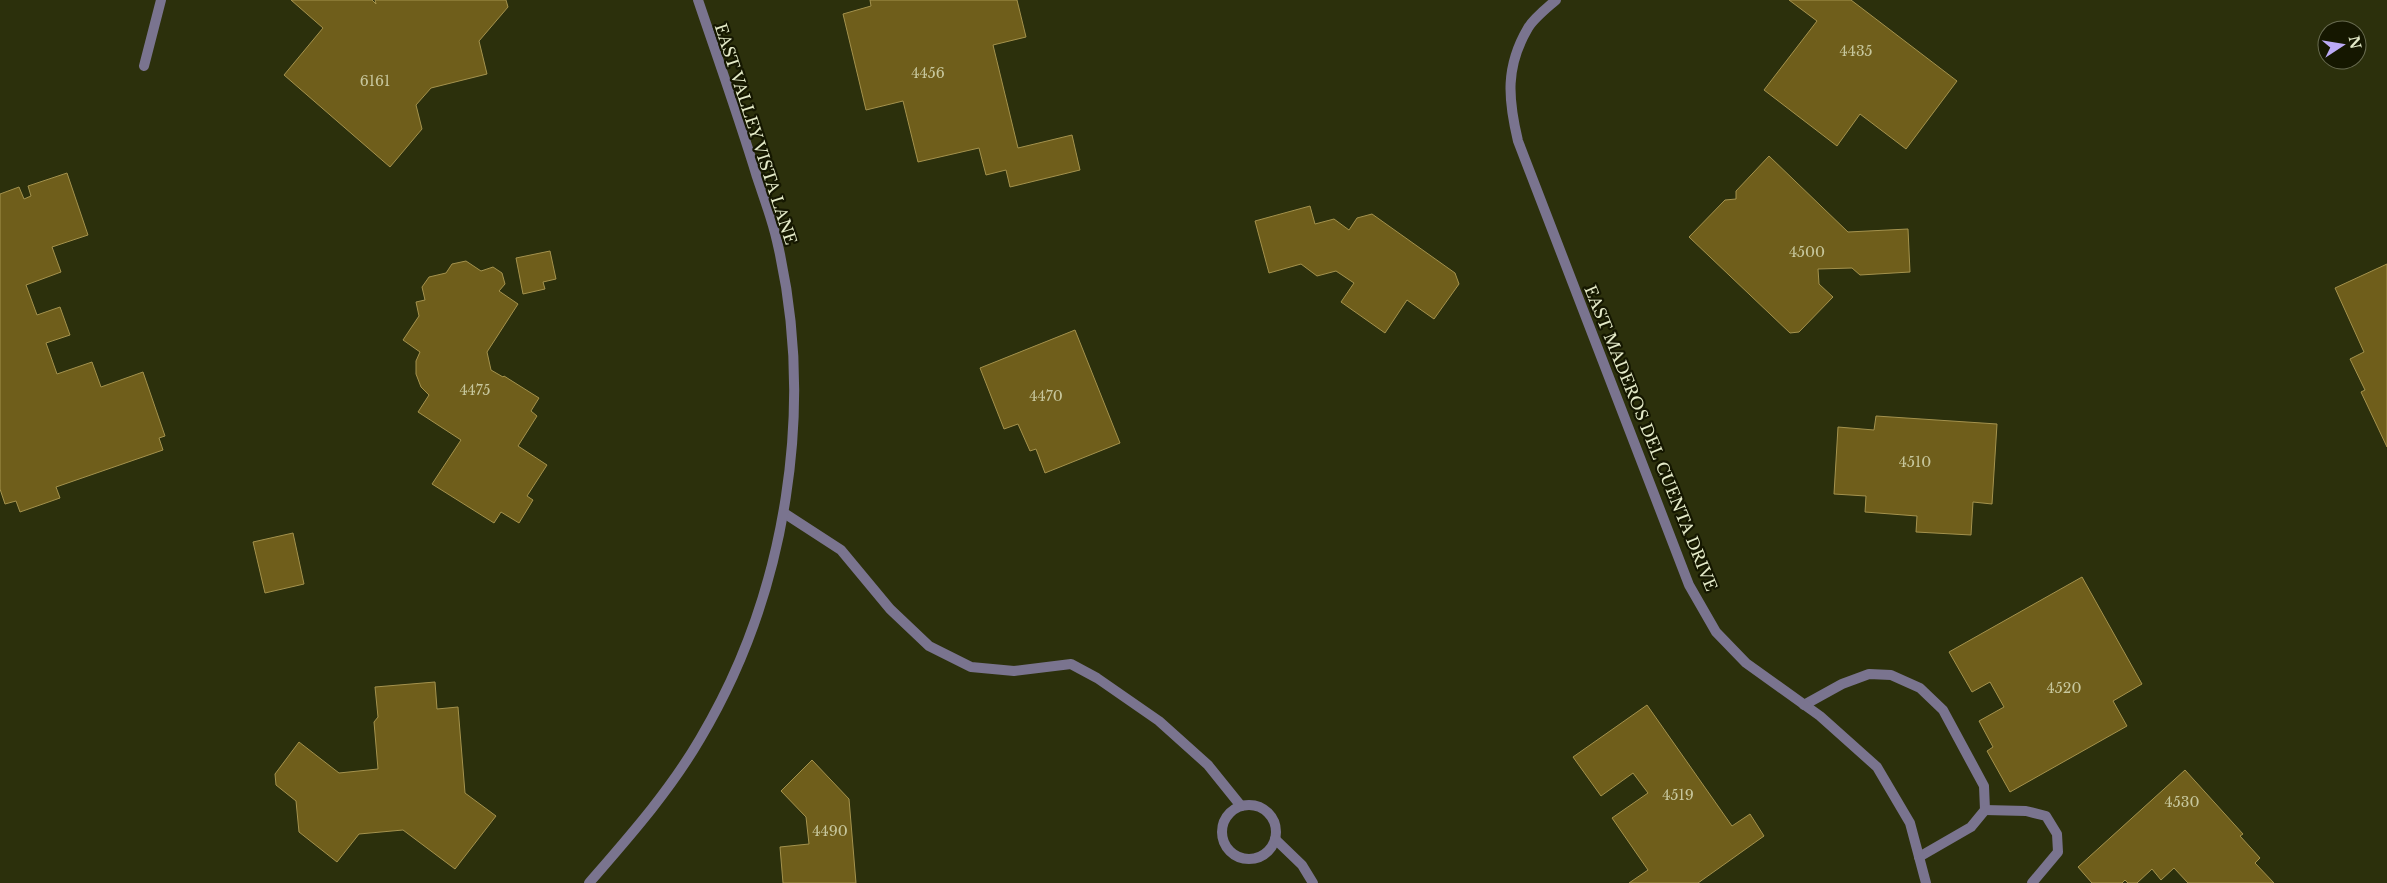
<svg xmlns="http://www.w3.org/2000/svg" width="2387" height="883" viewBox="0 0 2387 883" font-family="'Libre Baskerville',serif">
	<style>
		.building { fill: #6f5e1b; stroke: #a4924d }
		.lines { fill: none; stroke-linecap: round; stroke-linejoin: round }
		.service { stroke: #7a748f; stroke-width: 10 }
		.minor { stroke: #7a748f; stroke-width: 10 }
		.labels { text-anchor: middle; stroke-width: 4.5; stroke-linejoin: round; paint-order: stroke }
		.number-label { font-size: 14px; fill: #c7c79d }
		.street-label { font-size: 16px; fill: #e4eac8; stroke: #151700 }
	</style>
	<rect width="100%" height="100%" fill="#2c300c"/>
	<!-- building -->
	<g class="building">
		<polygon points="372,0 376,4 375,0 506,0 508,7 479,41 487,74 431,88 416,105 422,129 390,167 284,75 323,28 291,0"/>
		<polygon points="870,0 1017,0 1026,37 993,45 1018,148 1072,135 1080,170 1010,187 1006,170 986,175 979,148 918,162 903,101 866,110 843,14 871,6"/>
		<polygon points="1789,0 1851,0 1957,81 1906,149 1860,114 1837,146 1764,90 1817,21"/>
		<polygon points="1769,156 1848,232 1908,229 1910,272 1860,275 1852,268 1818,269 1819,284 1833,297 1799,332 1790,333 1689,237 1725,200 1736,199 1736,191"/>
		<polygon points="67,173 88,235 52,247 61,272 26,285 37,315 60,307 70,335 46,343 57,374 92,362 101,387 143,372 165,436 159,438 163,450 56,487 60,498 20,512 16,501 5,504 0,489 0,194 19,187 24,199 31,196 28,186"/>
		<polygon points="1310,206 1315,224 1334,219 1349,230 1357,218 1372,214 1455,273 1459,284 1434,319 1407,300 1385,333 1341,302 1354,283 1336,271 1317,276 1301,264 1269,273 1255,221"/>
		<polygon points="550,251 556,279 543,282 545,289 523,294 516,258"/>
		<polygon points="466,261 481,271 493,267 502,273 505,284 499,291 518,304 487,352 491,370 503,377 504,376 539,398 531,411 537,416 518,446 547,465 527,496 533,500 519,523 501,512 494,523 432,484 461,440 418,412 429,395 421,387 416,374 416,361 420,352 403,340 419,316 416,302 425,300 422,287 429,277 446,273 452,264"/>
		<polygon points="2387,264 2387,447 2361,392 2365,390 2350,359 2364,352 2335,288"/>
		<polygon points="1075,330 1120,443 1045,473 1036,449 1030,451 1018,424 1004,429 980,368"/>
		<polygon points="1876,416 1997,424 1992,504 1973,502 1971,535 1916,532 1917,516 1865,512 1866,496 1834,494 1838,427 1874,430"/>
		<polygon points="293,533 304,584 265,593 253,542"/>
		<polygon points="2082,577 2142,684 2113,701 2127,726 2010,792 1987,751 1993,747 1979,721 2004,707 1990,682 1972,692 1949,652"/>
		<polygon points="435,682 437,709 458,707 465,793 496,816 455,869 403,830 359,834 337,862 299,832 296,801 276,785 275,774 299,742 339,773 378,769 374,722 378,717 375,687"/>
		<polygon points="1647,705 1732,826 1750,814 1764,836 1698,883 1629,883 1648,870 1612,818 1648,793 1633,773 1601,796 1573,757"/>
		<polygon points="812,760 849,799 856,883 783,883 780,847 809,844 806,817 781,791"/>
		<polygon points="2185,770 2243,834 2240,836 2260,858 2255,863 2274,883 2188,883 2174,868 2161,880 2152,869 2137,883 2128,883 2125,880 2122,883 2092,883 2078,867"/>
	</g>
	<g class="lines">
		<!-- service -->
		<g class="service">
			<polyline points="784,513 841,550 890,609 929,646 971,667 1014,671 1071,664 1097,678 1159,721 1208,765 1241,806"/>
			<polyline points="1804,705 1842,684 1869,674 1891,675 1920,688 1943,710 1984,786 1985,810 1971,827 1919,857"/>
			<circle cx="1249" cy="832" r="27"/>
			<polyline points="1985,810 2026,811 2046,816 2057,834 2058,852 2032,883"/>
			<polyline points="1275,839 1302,865 1313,883"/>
		</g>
		<!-- minor -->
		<g class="minor">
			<path d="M1556 0C1547 8 1534 18 1528 28 1505 67 1508 99 1518 141L1689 585 1716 632 1746 663 1820 716 1877 767 1910 823 1926 883"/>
			<polyline points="144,66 161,0"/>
			<path d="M589 883C628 838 669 792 700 739 787 593 816 407 777 241 772 219 764 198 757 177 739 118 718 59 698 0"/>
		</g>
	</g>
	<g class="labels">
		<!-- number labels -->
		<g class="number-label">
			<text x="1856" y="56">4435</text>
			<text x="928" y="78">4456</text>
			<text x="375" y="86">6161</text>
			<text x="1807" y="257">4500</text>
			<text x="475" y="395">4475</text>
			<text x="1046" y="401">4470</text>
			<text x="1915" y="467">4510</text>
			<text x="2064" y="693">4520</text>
			<text x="1678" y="800">4519</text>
			<text x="2182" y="807">4530</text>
			<text x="830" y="836">4490</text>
		</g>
		<!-- street labels -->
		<g class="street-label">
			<text transform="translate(756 134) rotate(72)" y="6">EAST VALLEY VISTA LANE</text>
			<text transform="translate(1651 438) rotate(68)" y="6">EAST MADEROS DEL CUENTA DRIVE</text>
		</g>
	</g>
	<!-- north arrow -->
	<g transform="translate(2342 45) rotate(78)"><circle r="24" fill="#151700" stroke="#686b50"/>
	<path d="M0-4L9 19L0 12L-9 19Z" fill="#bcaaf6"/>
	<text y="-8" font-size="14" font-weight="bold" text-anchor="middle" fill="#e4eac8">N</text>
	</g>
</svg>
